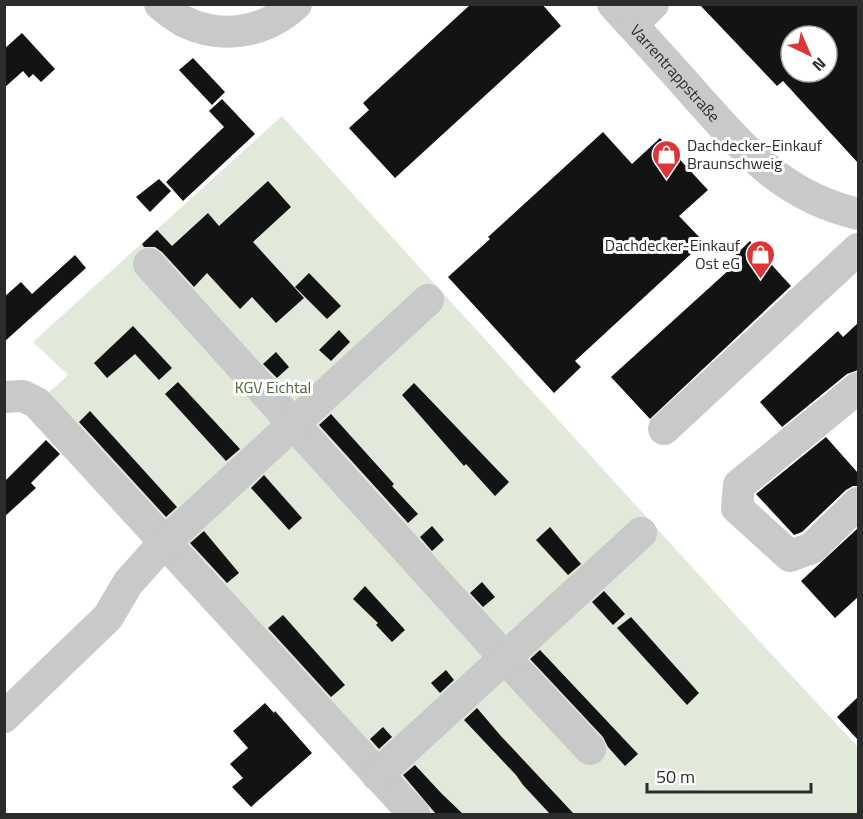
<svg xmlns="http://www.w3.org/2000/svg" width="863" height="819" viewBox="0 0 863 819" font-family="'Titillium Web',sans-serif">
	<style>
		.green { fill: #e1e9da }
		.building { fill: #131313; fill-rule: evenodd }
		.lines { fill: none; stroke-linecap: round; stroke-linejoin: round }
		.minor { stroke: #c9c9c9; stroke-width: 32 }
		.labels { text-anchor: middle; stroke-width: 6; stroke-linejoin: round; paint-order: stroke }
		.street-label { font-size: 16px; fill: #2c2c2c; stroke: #fff }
		.poi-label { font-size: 16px; fill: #2c2c2c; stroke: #fff; text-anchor: start }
		.park-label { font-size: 16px; fill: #4c653c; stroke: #fff }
	</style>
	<rect width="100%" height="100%" fill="#fff"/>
	<!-- green -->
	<polygon class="green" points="282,116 761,643 858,747 858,814 407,814 34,406 68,375 33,342"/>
	<!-- building -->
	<g class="building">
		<polygon points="471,4 542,4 561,26 395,178 349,128 369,110 363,103"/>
		<path d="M699 4H858V163L783 81 777 86ZM791 36H827V72H791Z"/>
		<polygon points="22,33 55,69 41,82 33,74 29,78 23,71 4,88 4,49"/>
		<polygon points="193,58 225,92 212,105 179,70"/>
		<polygon points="222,99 255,134 183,201 166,182 224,127 209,111"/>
		<polygon points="603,132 632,164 660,138 708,190 679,216 704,242 575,361 581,367 554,393 448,277 490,239 488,237"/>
		<polygon points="159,179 171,191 150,212 136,197"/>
		<polygon points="268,181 291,207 253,242 304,298 276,323 252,297 240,309 207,273 194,287 162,252 155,247 144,247 142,244 157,230 172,246 208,213 219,226"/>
		<polygon points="750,241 791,286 650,419 611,377 730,269 726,264"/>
		<polygon points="75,255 86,268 4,342 4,297 21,282 32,294"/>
		<polygon points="309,273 341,306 327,319 295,287"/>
		<polygon points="858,323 858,370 847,374 782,427 760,402 838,331 843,337"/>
		<polygon points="133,326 172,368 159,380 135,354 107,378 94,363"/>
		<polygon points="339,330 350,342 331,361 319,350"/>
		<polygon points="276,352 289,367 277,378 263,364"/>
		<polygon points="178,382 240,449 226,461 165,394"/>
		<polygon points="414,383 509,482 495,496 466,464 464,466 402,395"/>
		<polygon points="90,411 177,507 166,517 79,422"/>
		<polygon points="331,414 394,484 392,486 418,514 408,523 319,425"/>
		<polygon points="826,437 858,473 858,486 853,486 846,490 802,532 794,535 756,494"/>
		<polygon points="46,440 60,454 31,483 36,488 4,517 4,482"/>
		<polygon points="264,475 302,518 289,530 251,488"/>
		<polygon points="432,526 444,540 432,551 420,537"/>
		<polygon points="550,527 581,564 568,575 536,540"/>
		<polygon points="858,528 858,597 835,618 801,581"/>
		<polygon points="204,531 239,573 227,583 190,543"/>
		<polygon points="482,582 495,597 483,607 470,593"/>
		<polygon points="365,586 405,630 392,642 376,625 378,623 353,599"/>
		<polygon points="604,591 625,614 613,625 592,602"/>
		<polygon points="283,615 345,685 331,697 268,628"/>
		<polygon points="631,617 699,693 687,705 617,628"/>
		<polygon points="540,650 638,754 625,766 608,747 603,737 530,659"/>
		<polygon points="446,670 454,680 440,693 431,683"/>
		<polygon points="858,697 858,740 837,717"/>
		<polygon points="265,703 274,713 275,711 312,753 251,807 232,787 243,778 230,764 248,748 233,731"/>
		<polygon points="477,708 500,735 574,814 550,814 523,785 516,775 464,720"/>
		<polygon points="383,727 392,737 379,749 370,739"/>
		<polygon points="415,765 442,794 463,814 436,814 403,775"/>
	</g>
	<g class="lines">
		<!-- minor -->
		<g class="minor">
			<path d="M160 4C167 10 175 16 183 21 221 40 265 33 296 4"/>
			<path id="s1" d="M613 4C641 35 669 65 696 96 746 151 782 196 858 214"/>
			<polyline points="632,25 653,4"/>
			<polyline points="149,264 505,658 590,749"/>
			<polyline points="858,388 739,485 737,508 790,556 812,548 858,503"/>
			<polyline points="4,397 23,396 37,403 414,814"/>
			<polyline points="664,429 858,249"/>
			<polyline points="4,717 108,617 128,583 162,545 428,300"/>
			<polyline points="377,775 641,533"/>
		</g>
	</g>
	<!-- icons -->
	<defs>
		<symbol id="shop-pin" viewBox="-11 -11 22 30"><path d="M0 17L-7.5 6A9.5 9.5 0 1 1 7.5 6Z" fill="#dd3435" stroke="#fff"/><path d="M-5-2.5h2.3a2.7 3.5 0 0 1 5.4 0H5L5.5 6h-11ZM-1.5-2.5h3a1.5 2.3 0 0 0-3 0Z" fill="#fff"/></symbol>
	</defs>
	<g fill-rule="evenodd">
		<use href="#shop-pin" x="650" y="138" width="33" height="45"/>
		<use href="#shop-pin" x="744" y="238" width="33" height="45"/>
	</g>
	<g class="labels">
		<!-- street labels -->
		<g class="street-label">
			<text dy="6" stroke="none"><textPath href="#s1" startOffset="93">Varrentrappstraße</textPath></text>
		</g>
		<!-- poi labels -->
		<g class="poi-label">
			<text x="687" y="151">Dachdecker-Einkauf<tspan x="687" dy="18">Braunschweig</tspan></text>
			<text x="740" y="251" text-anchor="end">Dachdecker-Einkauf<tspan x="740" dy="18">Ost eG</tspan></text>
		</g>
		<!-- park labels -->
		<g class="park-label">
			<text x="273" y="393">KGV Eichtal</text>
		</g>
	</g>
	<!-- border -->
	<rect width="863" height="819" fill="none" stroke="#2c2c2c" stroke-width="12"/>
	<!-- north arrow -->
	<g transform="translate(809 54) rotate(136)"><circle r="28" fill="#ffffff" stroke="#ababab" stroke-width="1.5"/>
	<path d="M0-4.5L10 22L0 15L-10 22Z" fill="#dd3435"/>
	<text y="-9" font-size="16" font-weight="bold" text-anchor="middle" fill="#2c2c2c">N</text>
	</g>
	<!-- scale -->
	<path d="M647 783v9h164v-9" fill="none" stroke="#2c2c2c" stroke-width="3"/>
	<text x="656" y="783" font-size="18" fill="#2c2c2c" stroke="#ffffff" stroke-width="4.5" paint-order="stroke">50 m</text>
</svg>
